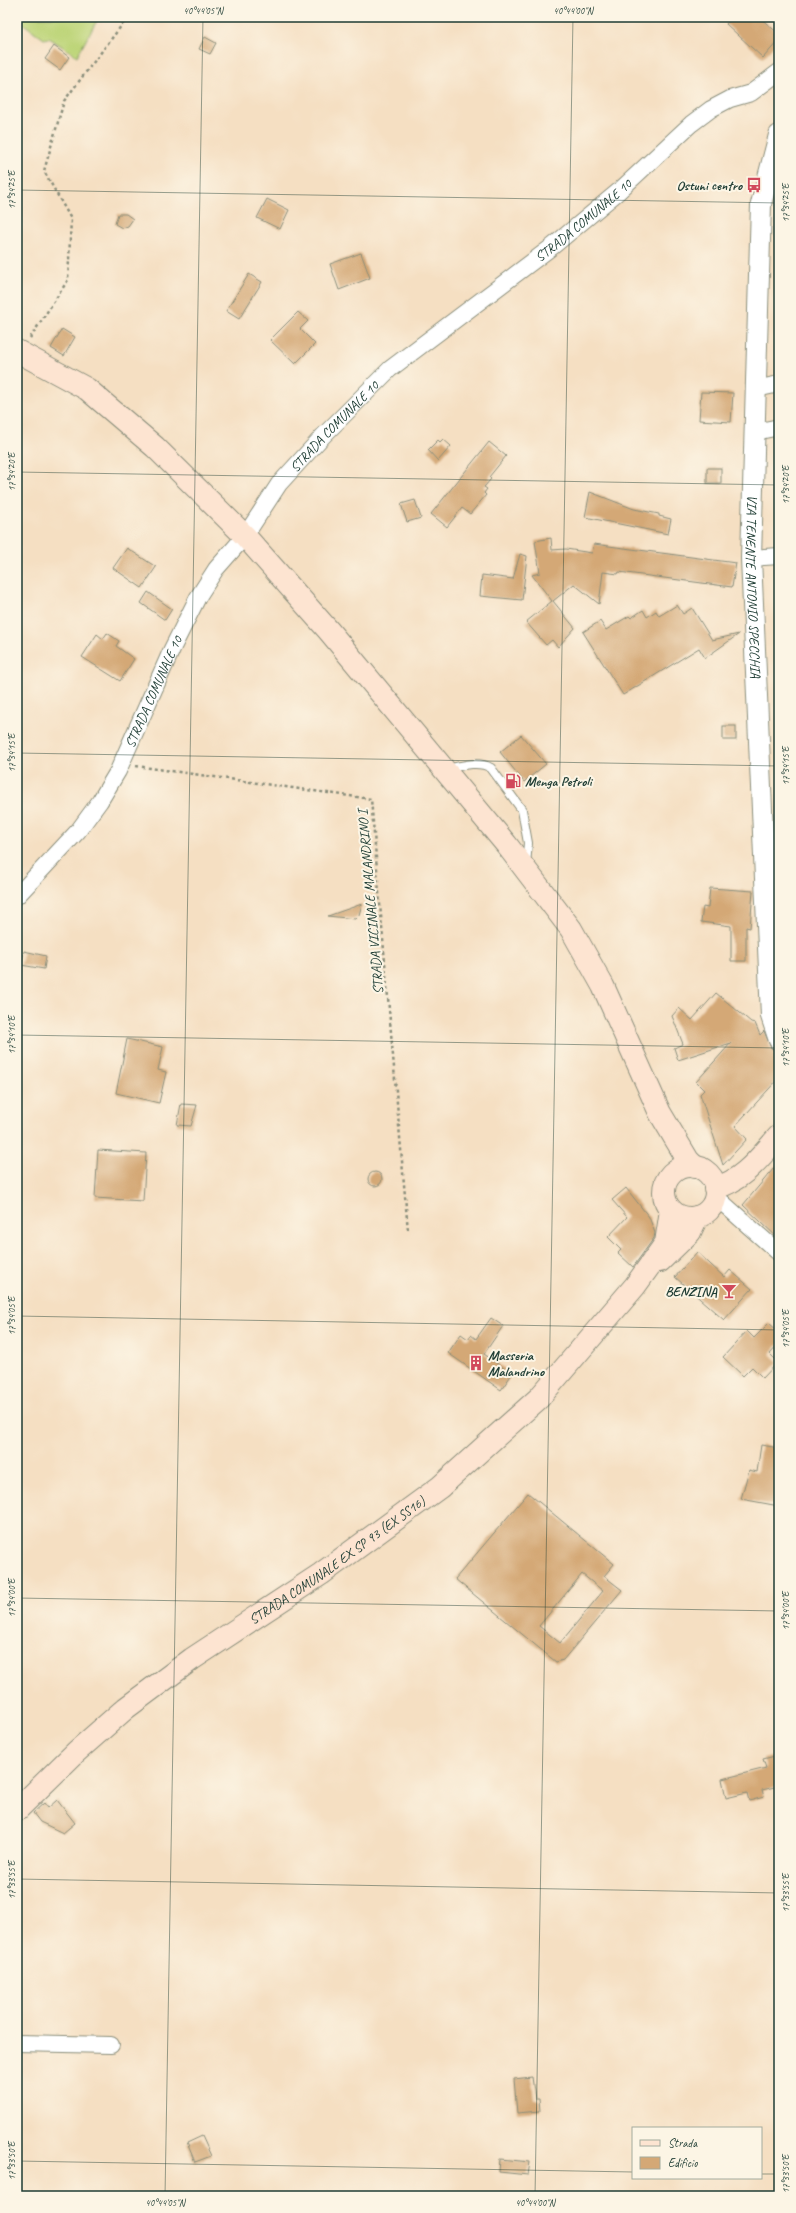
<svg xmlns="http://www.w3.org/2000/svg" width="796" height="2213" viewBox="0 0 796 2213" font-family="Caveat,sans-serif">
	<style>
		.green { fill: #bed579; stroke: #6e8956 }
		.building { fill: #d4a876; fill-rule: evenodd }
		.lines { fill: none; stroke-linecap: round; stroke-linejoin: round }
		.service-casing { stroke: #8a8e7b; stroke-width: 10 }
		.minor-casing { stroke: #8a8e7b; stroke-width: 18 }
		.tertiary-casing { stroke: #8a8e7b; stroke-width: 22 }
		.secondary-casing { stroke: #8a8e7b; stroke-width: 24 }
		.path { stroke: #8a8e7b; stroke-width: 2.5; stroke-dasharray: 3 3; stroke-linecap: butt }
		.service { stroke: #fff; stroke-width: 8 }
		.minor { stroke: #fff; stroke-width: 16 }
		.tertiary { stroke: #fff; stroke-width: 20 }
		.secondary { stroke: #fde4d1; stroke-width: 22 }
		.ticks { fill: none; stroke: #1f3d34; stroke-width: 1; stroke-opacity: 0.45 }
		.labels { text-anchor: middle; stroke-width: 4; stroke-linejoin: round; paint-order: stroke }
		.poi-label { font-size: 14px; font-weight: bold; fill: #1f3d34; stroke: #fcf5e5; text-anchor: end }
		.street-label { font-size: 14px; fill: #1f3d34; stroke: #fcf5e5 }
		.neatline { fill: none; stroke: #1f3d34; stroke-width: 1.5 }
		.ticks-label { font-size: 10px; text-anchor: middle; fill: #1f3d34 }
	</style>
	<rect width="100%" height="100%" fill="#fcf5e5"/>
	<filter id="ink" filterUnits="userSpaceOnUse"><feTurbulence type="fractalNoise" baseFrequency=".025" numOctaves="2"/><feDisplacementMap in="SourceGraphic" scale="8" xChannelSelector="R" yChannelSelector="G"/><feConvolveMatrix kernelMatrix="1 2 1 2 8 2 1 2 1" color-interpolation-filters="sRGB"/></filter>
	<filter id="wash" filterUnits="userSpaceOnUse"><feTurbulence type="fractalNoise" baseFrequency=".012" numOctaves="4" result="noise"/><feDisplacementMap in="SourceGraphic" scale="16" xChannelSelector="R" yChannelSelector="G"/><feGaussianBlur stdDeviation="0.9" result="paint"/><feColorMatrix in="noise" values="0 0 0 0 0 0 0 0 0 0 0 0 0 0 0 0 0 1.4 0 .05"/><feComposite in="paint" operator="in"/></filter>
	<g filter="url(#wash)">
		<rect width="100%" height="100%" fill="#f5dfc2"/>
		<!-- green -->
		<polygon class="green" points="17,17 99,17 77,56 49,38 44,39 17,19"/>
		<g id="blocks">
			<!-- building -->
			<g class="building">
				<polygon points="732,17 759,17 779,34 779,40 763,58 726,24"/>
				<polygon points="205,37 216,43 210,54 199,49"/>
				<polygon points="54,46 69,57 60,70 45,59"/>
				<polygon points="267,199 289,210 280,229 257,218"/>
				<polygon points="118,214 126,214 133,219 128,226 122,228 115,224"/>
				<polygon points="361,253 370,278 339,290 330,264"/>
				<polygon points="249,274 262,282 239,319 226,311"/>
				<polygon points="298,312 308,321 300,329 315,344 295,364 270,340"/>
				<polygon points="62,329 75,337 64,356 51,348"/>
				<polygon points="701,392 733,393 731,422 699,420"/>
				<polygon points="443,439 451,446 438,461 428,450 438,440 440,442"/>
				<polygon points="489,442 506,456 489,477 491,479 484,487 487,489 484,493 486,495 470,514 462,508 447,527 431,514"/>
				<rect x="707" y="468" width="14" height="15"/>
				<polygon points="590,492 634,509 659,514 659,516 671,519 668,534 585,517"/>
				<polygon points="415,500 421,518 407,522 401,504"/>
				<polygon points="551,538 552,550 566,549 592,553 594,544 736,563 732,587 619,572 618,574 603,572 599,604 574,584 553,601 575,628 558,647 552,640 546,645 526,622 552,601 532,575 540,573 535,541"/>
				<polygon points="127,548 156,567 142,588 113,568"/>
				<polygon points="520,554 527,556 522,600 480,596 482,575 513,579"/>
				<polygon points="148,592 172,609 165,620 141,603"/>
				<polygon points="677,605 683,614 692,608 712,640 739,634 705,658 699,648 623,695 583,632 600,621 606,630 629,616 631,618 643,610 647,617 656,611 659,616"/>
				<polygon points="107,633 119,641 116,646 134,659 120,681 82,657 97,634 103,639"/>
				<rect x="723" y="726" width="13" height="14"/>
				<polygon points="521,735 546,764 524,782 500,752"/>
				<polygon points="710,888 753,891 750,928 746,927 746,961 731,961 731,926 701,922 703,907 708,908"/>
				<polygon points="362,904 359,915 355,919 328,916"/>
				<polygon points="24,951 46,956 44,969 21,965"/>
				<polygon points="716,993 751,1022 755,1023 760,1035 764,1031 771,1048 779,1051 779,1078 735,1126 747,1139 723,1165 700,1094 704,1090 696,1082 731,1043 678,1060 674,1048 683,1044 672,1016 679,1008 692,1020"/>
				<polygon points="127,1039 163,1047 158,1070 166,1072 159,1103 116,1093"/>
				<polygon points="181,1104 197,1105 191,1126 177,1125"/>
				<polygon points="98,1150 146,1153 143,1201 95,1198"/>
				<polygon points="779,1162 779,1239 743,1205"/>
				<circle cx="375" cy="1179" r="7"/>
				<polygon points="626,1188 649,1217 655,1233 654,1238 633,1267 618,1253 621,1250 608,1237 627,1217 612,1200"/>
				<polygon points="697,1252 724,1277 730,1270 752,1289 724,1320 675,1277"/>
				<polygon points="491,1318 503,1326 484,1354 512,1374 501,1390 448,1353 461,1334 468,1339 471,1335 476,1339"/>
				<polygon points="769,1323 779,1332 779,1344 770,1354 778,1362 763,1378 752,1367 743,1376 723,1357 747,1331 754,1338"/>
				<polygon points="761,1445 779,1448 779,1506 741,1499 749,1470 757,1472"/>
				<path d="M528 1493 614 1564 604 1576 622 1590 563 1660 556 1662 455 1579ZM582 1574 603 1591 560 1643 539 1626Z"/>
				<polygon points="779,1755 779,1786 762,1790 764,1797 749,1801 747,1793 726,1798 722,1779 766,1768 763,1759"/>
				<polygon points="57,1800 75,1823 63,1833 40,1822 33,1813 44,1803 48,1808"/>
				<polygon points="532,2077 535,2099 539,2099 540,2111 517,2113 514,2079"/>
				<polygon points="202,2136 211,2156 195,2162 187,2143"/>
				<polygon points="500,2159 530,2162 528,2175 499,2172"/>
			</g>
		</g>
	</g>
	<g filter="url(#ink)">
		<use href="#blocks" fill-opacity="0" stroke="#8a8e7b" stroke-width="1"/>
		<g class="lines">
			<defs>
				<path id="service" d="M447 769C460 766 478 760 491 768L522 810 528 843 526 864"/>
				<g id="minor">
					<polyline points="756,389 779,384"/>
					<polyline points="755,432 779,427"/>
					<polyline points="751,558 779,556"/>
					<path id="s1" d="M17 896 78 831 100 801 118 771 172 649 198 597 216 569 245 536 279 484 323 436 390 369 553 246 619 191 691 124 711 109 730 99 751 93 779 72"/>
					<polyline points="715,1196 779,1253"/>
					<polyline points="17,2043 111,2045"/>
				</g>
				<g id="tertiary">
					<path id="s2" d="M779 135 761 204 751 558 771 1016 779 1040"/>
				</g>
				<g id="secondary">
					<polyline points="17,351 87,389 155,447 245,536 329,631 506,844 571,929 603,986 660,1113 688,1160 695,1167"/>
					<circle cx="690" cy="1192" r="26"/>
					<path d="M715 1188C743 1181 760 1157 779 1136"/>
					<polyline points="660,1261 690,1232 697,1217"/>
					<path id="s3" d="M17 1810 76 1752 126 1708 192 1659 321 1574 440 1487 492 1440 539 1398 635 1286 666 1243 671 1210"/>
				</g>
			</defs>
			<!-- service casing -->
			<use href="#service" class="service-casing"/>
			<!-- minor casing -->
			<use href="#minor" class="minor-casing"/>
			<!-- tertiary casing -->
			<use href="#tertiary" class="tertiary-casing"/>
			<!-- secondary casing -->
			<use href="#secondary" class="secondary-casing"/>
			<!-- path -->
			<g class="path">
				<polyline points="30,338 68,280 71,219 44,171 64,101 128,17"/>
				<polyline points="136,766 371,799 408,1231"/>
			</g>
			<!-- service -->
			<use href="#service" class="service"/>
			<!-- minor -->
			<use href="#minor" class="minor"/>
			<!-- tertiary -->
			<use href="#tertiary" class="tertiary"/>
			<!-- secondary -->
			<use href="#secondary" class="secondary"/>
		</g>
	</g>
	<!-- ticks -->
	<path class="ticks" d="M17 190 779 203M17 472 779 485M17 753 779 766M17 1035 779 1048M17 1316 779 1330M17 1598 779 1611M17 1879 779 1893M17 2161 633 2172M761 2174H779M165 2196 203 17M535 2196 573 17"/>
	<!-- icons -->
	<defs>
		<symbol id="bus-bare" viewBox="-9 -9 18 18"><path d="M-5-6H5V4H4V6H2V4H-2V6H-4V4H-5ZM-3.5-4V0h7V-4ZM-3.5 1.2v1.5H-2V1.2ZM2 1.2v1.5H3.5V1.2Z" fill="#d1495b" stroke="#fcf5e5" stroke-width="2.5" paint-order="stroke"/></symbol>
		<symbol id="fuel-bare" viewBox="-9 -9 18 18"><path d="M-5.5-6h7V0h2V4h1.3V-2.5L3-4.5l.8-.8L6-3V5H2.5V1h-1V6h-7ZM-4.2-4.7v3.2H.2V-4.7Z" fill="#d1495b" stroke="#fcf5e5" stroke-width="2.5" paint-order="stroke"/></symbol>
		<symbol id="bar-bare" viewBox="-9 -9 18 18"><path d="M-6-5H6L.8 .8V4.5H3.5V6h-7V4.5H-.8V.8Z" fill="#d1495b" stroke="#fcf5e5" stroke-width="2.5" paint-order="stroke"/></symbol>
		<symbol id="building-bare" viewBox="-9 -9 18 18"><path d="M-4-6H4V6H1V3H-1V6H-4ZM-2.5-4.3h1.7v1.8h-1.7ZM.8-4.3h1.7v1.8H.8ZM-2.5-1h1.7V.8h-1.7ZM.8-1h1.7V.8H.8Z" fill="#d1495b" stroke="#fcf5e5" stroke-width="2.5" paint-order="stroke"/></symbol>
	</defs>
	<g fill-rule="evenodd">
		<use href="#bus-bare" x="743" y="174" width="22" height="22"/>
		<use href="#fuel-bare" x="502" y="770" width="22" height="22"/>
		<use href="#bar-bare" x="718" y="1280" width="22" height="22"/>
		<use href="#building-bare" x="465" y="1352" width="22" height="22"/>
	</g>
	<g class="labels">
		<!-- poi labels -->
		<g class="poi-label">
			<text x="742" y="190">Ostuni centro</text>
			<text x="525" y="786" text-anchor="start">Menga Petroli</text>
			<text x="717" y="1296">BENZINA</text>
			<text x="488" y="1360" text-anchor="start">Masseria<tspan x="488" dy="16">Malandrino</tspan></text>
		</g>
		<!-- street labels -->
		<g class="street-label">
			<text dy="5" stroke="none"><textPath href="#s1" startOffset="896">STRADA COMUNALE 10</textPath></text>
			<text dy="5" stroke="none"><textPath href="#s1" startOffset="572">STRADA COMUNALE 10</textPath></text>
			<text dy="5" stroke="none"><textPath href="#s2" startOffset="454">VIA TENENTE ANTONIO SPECCHIA</textPath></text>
			<text dy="5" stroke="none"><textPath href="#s1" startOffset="248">STRADA COMUNALE 10</textPath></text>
			<text transform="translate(370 902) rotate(-95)" y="5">STRADA VICINALE MALANDRINO I</text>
			<text dy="5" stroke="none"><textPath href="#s3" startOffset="407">STRADA COMUNALE EX SP 93 (EX SS16)</textPath></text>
		</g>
	</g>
	<!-- margin -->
	<rect width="796" height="2213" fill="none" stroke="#fcf5e5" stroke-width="44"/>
	<!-- legend -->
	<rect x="632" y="2127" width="130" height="52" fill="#fcf5e5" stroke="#a4ab9e"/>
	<rect x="640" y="2140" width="20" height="6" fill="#fde4d1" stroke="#a4ab9e"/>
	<text x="668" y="2147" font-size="12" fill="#1f3d34">Strada</text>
	<rect x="640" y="2157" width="20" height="12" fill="#d4a876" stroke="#a4ab9e"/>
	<text x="668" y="2167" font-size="12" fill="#1f3d34">Edificio</text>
	<rect x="22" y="22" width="752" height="2169" class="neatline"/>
	<g class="ticks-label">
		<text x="203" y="14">40°44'05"N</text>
		<text x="573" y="14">40°44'00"N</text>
		<text transform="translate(11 190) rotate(-90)" y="4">17°34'25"E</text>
		<text transform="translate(785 203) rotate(-90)" y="4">17°34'25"E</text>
		<text transform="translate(11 472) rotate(-90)" y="4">17°34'20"E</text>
		<text transform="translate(785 485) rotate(-90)" y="4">17°34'20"E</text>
		<text transform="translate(11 753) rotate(-90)" y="4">17°34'15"E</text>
		<text transform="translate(785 766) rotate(-90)" y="4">17°34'15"E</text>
		<text transform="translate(11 1035) rotate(-90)" y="4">17°34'10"E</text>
		<text transform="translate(785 1048) rotate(-90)" y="4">17°34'10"E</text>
		<text transform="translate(11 1316) rotate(-90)" y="4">17°34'05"E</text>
		<text transform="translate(785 1329) rotate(-90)" y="4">17°34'05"E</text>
		<text transform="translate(11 1598) rotate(-90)" y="4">17°34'00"E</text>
		<text transform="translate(785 1611) rotate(-90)" y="4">17°34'00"E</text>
		<text transform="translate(11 1880) rotate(-90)" y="4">17°33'55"E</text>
		<text transform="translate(785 1893) rotate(-90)" y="4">17°33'55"E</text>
		<text transform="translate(11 2161) rotate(-90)" y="4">17°33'50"E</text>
		<text transform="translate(785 2174) rotate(-90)" y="4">17°33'50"E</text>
		<text x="165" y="2206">40°44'05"N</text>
		<text x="535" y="2206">40°44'00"N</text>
	</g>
</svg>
